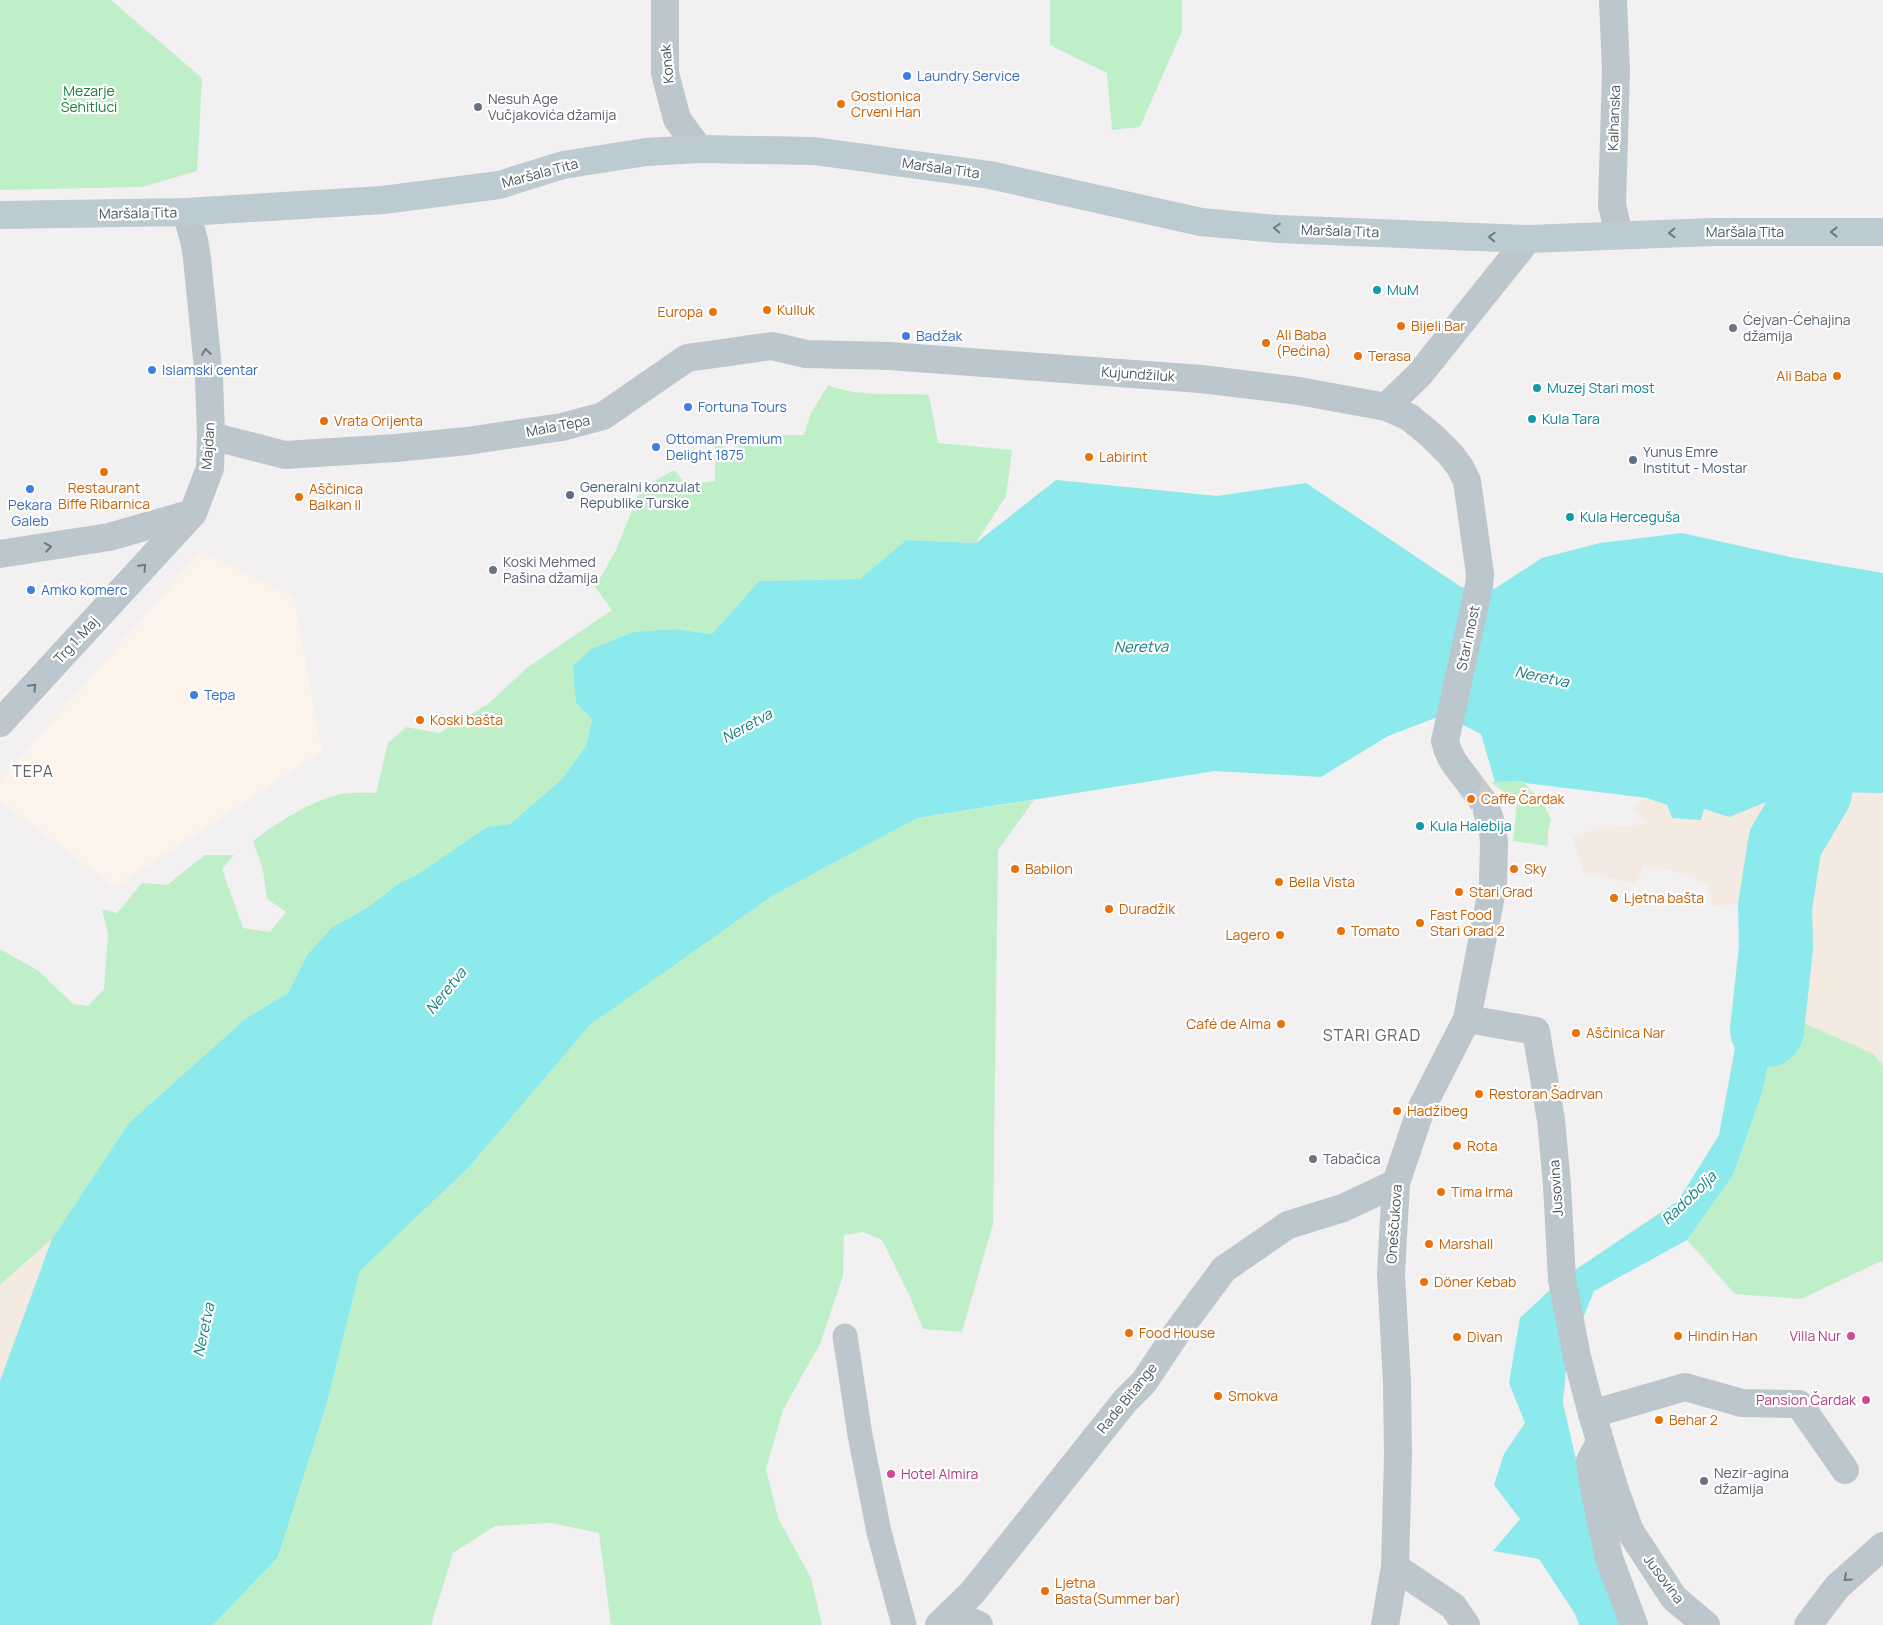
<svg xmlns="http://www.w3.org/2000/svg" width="1883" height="1625" viewBox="0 0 1883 1625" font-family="Manrope,sans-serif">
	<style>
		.commercial { fill: #fcf4ea }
		.green { fill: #bfefc9 }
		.sand { fill: #f3eae1 }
		.water { fill: #8ce9ec }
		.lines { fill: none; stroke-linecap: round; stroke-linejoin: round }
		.river { stroke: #8ce9ec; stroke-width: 74 }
		.street-tunnel { stroke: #c8cacb; stroke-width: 28; stroke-dasharray: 28 14; stroke-linecap: butt }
		.lane { stroke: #bcc7cd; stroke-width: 25 }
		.street { stroke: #bcc7cd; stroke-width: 28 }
		.secondary { stroke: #bccad1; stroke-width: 28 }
		.oneway { stroke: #6b7a80 }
		.oneway2 { stroke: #6b797f }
		.shop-dot { fill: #3f7fe0; stroke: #fff; stroke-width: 2 }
		.food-dot { fill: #e8710a; stroke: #fff; stroke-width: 2 }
		.worship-dot { fill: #6b7280; stroke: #fff; stroke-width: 2 }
		.culture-dot { fill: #0f9aa8; stroke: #fff; stroke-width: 2 }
		.service-dot { fill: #5c6f8a; stroke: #fff; stroke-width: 2 }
		.hotel-dot { fill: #d1479c; stroke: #fff; stroke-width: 2 }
		.labels { text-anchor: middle; stroke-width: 4.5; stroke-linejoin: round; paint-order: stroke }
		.street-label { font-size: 14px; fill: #48575d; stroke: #fff }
		.shop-label { font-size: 14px; fill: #366cbe; stroke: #fff; text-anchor: start }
		.park-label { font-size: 14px; fill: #188039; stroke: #fff }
		.food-label { font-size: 14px; fill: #c56008; stroke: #fff; text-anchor: start }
		.worship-label { font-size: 14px; fill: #5b616d; stroke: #fff; text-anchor: start }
		.culture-label { font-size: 14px; fill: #0d838f; stroke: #fff; text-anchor: start }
		.service-label { font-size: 14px; fill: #4e5e75; stroke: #fff; text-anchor: start }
		.hotel-label { font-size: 14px; fill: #b23c85; stroke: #fff; text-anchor: end }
		.water-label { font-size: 15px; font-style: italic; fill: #0e8184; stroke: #fff }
		.quarter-label { font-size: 16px; letter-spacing: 1px; fill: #5c6265; stroke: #fff }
	</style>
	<rect width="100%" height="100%" fill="#f2f0f0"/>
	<!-- commercial -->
	<polygon class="commercial" points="201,551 294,598 322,751 115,887 0,801 0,781"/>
	<!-- green -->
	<g class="green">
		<polygon points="0,0 111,0 202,78 197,171 142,187 0,190"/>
		<polygon points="1050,0 1182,0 1182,31 1140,127 1112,130 1107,73 1050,45"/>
		<path d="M828 385C860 398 895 392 929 395L938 443 1012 450 1006 496 976 543 906 540 860 579 759 581 712 634 674 629 633 632 591 649 576 703 592 719 586 746 561 780 510 824 487 827 415 876 398 884 367 908 332 927 307 955 288 993 245 1019 129 1123 52 1239 0 1285V949L39 971 73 1004 88 1006 104 989 108 934 102 909 117 913 142 883 167 885 205 855H234L222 869 243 928 270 932 286 912 267 899 263 870 253 841C276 823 308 803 337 795 349 792 364 793 376 793L388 743 406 727 439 733 488 704 528 667 612 610 595 587 616 550 641 489 674 470 687 485 715 481V440L730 451 755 435H804L811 413Z"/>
		<polygon points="1522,781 1543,802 1551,820 1548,830 1548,846 1513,841 1517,803 1491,782"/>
		<polygon points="1034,800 998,850 993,1224 962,1332 923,1329 910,1297 882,1240 864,1232 844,1235 843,1276 820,1344 783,1410 766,1469 778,1518 811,1578 822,1625 611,1625 599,1533 551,1523 495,1526 453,1553 431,1625 213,1625 278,1557 327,1403 360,1271 469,1167 590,1025 772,896 917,818"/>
		<polygon points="1782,930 1787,931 1793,1018 1874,1054 1883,1065 1883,1262 1879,1262 1801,1299 1735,1294 1687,1240 1733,1175 1762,1093 1776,1030 1774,983"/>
	</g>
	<!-- sand -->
	<g class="sand">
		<polygon points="1815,792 1883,793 1883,1065 1874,1054 1793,1018 1787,931 1776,929 1776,923 1761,913 1740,903 1714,906 1707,884 1675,871 1643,866 1636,884 1584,872 1573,838 1594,829 1647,824 1632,808 1647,798 1702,820 1704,809 1729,817 1774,798 1797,807"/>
		<polygon points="52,1239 0,1381 0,1285"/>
	</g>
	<!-- water -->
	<g class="water">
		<polygon points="1056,480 1217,496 1306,483 1461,587 1494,589 1542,558 1600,543 1682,533 1790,557 1883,573 1883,793 1815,792 1797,807 1774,799 1729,817 1704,809 1701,820 1672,818 1667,805 1647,798 1525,783 1522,781 1495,782 1481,734 1443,715 1388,736 1321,777 1215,771 917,818 772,896 590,1025 469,1167 360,1271 327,1403 278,1557 213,1625 0,1625 0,1381 52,1239 129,1123 245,1019 288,993 307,955 332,927 367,908 398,884 415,876 487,827 510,824 561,780 586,746 592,719 576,703 573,666 591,649 633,632 674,629 712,634 759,581 860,579 906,540 976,543"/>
		<polygon points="1774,929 1782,930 1774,983 1776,1030 1762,1093 1733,1175 1687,1240 1594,1291 1567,1358 1563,1403 1582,1485 1626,1625 1579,1625 1575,1614 1539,1559 1493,1551 1520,1519 1494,1485 1504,1454 1525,1423 1509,1383 1520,1318 1554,1286 1572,1272 1678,1201 1719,1135 1739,1026 1762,981"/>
	</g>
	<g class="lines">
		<!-- river -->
		<polyline class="river" points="1767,1030 1776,948 1775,907 1785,843 1815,792 1810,732"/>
		<!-- street-tunnel -->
		<polyline class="street-tunnel" points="1468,781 1482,800 1487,811"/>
		<!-- lane -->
		<polyline class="lane" points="845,1336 860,1435 879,1532 904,1625"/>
		<!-- street -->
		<g class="street">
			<polyline points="665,0 665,73 677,119 699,149"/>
			<polyline points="1613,0 1616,71 1612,205 1619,235"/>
			<polyline points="1386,407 1419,375 1528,239"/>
			<path d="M211 436 285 455 396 448 467 441 562 427 603 416 687 358 772 346 806 354 889 356 1201 379 1299 391 1386 407 1409 417 1432 436 1451 455 1460 467 1467 481 1480 574 1479 586 1445 741C1448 757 1458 768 1468 781"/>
			<polyline points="0,554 109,537 193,513"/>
			<polyline points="0,723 193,513 210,468 211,436 209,379 197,258 194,240 186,212"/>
			<polyline points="1467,1019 1536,1031 1551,1120 1557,1185 1562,1280 1577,1357 1592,1414"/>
			<polyline points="1597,1448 1590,1461 1594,1488 1609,1558 1634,1625"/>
			<polyline points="1395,1567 1453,1606 1466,1625"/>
			<polyline points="951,1613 979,1625"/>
			<polyline points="939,1625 972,1593 1125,1401 1144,1382 1178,1331 1224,1269 1288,1225 1343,1208 1396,1183"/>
			<polyline points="1385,1625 1395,1567 1398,1455 1397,1383 1391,1273 1396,1183 1421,1109 1467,1019 1493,885 1494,841 1492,826 1487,811"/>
			<polyline points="1706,1625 1674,1598 1630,1531 1615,1490 1592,1414 1685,1387 1742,1403 1799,1404 1845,1470"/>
			<polyline points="1808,1625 1837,1587 1883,1546"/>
		</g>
		<!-- secondary -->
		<polyline class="secondary" points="0,215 186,212 383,200 499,185 563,165 646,152 699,149 814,151 990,175 1201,222 1278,229 1528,239 1714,232 1883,232"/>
	</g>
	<!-- one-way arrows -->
	<defs><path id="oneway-chevron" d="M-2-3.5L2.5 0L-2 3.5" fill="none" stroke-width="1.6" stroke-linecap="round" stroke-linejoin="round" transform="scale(1.25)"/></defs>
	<g class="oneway">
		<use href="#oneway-chevron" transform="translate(1277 228) rotate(-176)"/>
		<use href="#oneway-chevron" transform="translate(1834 232) rotate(-180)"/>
		<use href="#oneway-chevron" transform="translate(1672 233) rotate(178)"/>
		<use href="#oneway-chevron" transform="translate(1492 237) rotate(-178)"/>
	</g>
	<g class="oneway2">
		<use href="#oneway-chevron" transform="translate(206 352) rotate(-96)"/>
		<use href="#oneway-chevron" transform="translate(48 547) rotate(-9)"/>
		<use href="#oneway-chevron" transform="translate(143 567) rotate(-47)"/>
		<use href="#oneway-chevron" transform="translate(33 687) rotate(-47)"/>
		<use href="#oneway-chevron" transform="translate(1847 1578) rotate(138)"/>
	</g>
	<!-- markers -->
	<g class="shop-dot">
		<circle cx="907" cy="76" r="5"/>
		<circle cx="906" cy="336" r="5"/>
		<circle cx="152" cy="370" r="5"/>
		<circle cx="688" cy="407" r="5"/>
		<circle cx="656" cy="447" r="5"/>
		<circle cx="30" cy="489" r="5"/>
		<circle cx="31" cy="590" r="5"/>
		<circle cx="194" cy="695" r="5"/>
	</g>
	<g class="food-dot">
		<circle cx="841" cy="104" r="5"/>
		<circle cx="767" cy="310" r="5"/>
		<circle cx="713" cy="312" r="5"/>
		<circle cx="1401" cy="326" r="5"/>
		<circle cx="1266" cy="343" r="5"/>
		<circle cx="1358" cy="356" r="5"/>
		<circle cx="1837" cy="376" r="5"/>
		<circle cx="324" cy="421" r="5"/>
		<circle cx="1089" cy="457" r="5"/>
		<circle cx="104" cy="472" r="5"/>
		<circle cx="299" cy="497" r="5"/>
		<circle cx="420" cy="720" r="5"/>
		<circle cx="1471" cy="799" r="5"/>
		<circle cx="1015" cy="869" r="5"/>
		<circle cx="1514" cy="869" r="5"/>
		<circle cx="1279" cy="882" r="5"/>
		<circle cx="1459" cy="892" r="5"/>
		<circle cx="1614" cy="898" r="5"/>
		<circle cx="1109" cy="909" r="5"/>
		<circle cx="1420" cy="923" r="5"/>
		<circle cx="1341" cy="931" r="5"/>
		<circle cx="1280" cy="935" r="5"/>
		<circle cx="1281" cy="1024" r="5"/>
		<circle cx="1576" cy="1033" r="5"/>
		<circle cx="1479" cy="1094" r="5"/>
		<circle cx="1397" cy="1111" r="5"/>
		<circle cx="1457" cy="1146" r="5"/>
		<circle cx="1441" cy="1192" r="5"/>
		<circle cx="1429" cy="1244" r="5"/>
		<circle cx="1424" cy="1282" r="5"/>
		<circle cx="1129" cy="1333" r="5"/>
		<circle cx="1678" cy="1336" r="5"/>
		<circle cx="1457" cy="1337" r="5"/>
		<circle cx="1218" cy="1396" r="5"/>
		<circle cx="1659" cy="1420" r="5"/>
		<circle cx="1045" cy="1591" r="5"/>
	</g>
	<g class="worship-dot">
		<circle cx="478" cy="107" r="5"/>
		<circle cx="1733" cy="328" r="5"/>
		<circle cx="493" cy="570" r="5"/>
		<circle cx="1313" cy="1159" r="5"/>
		<circle cx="1704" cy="1481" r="5"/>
	</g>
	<g class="culture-dot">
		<circle cx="1377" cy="290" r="5"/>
		<circle cx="1537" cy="388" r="5"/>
		<circle cx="1532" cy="419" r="5"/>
		<circle cx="1570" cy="517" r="5"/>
		<circle cx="1420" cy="826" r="5"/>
	</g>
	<g class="service-dot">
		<circle cx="1633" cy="460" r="5"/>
		<circle cx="570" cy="495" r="5"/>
	</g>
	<g class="hotel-dot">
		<circle cx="1851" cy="1336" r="5"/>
		<circle cx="1866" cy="1400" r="5"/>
		<circle cx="891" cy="1474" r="5"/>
	</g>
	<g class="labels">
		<!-- street labels -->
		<g class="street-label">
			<text transform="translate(667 64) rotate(-95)" y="5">Konak</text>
			<text transform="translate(1614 118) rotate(-88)" y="5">Kalhanska</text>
			<text transform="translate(941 168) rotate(8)" y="5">Maršala Tita</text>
			<text transform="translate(540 173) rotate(-15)" y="5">Maršala Tita</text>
			<text transform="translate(138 213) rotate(-1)" y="5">Maršala Tita</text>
			<text transform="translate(1340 231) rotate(2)" y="5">Maršala Tita</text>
			<text x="1745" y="237">Maršala Tita</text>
			<text transform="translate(1138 374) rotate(4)" y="5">Kujundžiluk</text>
			<text transform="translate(558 426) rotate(-11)" y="5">Mala Tepa</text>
			<text transform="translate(208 446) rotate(-86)" y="5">Majdan</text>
			<text transform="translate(1468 638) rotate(-78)" y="5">Stari most</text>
			<text transform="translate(76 640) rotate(-47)" y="5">Trg 1. Maj</text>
			<text transform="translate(1556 1188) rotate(-94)" y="5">Jusovina</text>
			<text transform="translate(1394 1224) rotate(-86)" y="5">Oneščukova</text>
			<text transform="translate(1127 1398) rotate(-51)" y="5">Rade Bitange</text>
			<text transform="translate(1664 1579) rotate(53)" y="5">Jusovina</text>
		</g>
		<!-- shop labels -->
		<g class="shop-label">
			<text x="917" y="81">Laundry Service</text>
			<text x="916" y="341">Badžak</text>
			<text x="162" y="375">Islamski centar</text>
			<text x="698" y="412">Fortuna Tours</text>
			<text x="666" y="444">Ottoman Premium<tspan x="666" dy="16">Delight 1875</tspan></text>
			<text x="30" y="510" text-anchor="middle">Pekara<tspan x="30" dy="16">Galeb</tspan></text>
			<text x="41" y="595">Amko komerc</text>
			<text x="204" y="700">Tepa</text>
		</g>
		<!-- park labels -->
		<g class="park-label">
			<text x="89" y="96">Mezarje<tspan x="89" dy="16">Šehitluci</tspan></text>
		</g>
		<!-- food labels -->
		<g class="food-label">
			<text x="851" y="101">Gostionica<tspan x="851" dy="16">Crveni Han</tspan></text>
			<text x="777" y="315">Kulluk</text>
			<text x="703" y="317" text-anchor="end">Europa</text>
			<text x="1411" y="331">Bijeli Bar</text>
			<text x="1276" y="340">Ali Baba<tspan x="1276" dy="16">(Pećina)</tspan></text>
			<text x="1368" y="361">Terasa</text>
			<text x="1827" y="381" text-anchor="end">Ali Baba</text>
			<text x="334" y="426">Vrata Orijenta</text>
			<text x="1099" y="462">Labirint</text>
			<text x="104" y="493" text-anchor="middle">Restaurant<tspan x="104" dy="16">Biffe Ribarnica</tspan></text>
			<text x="309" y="494">Aščinica<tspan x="309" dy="16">Balkan II</tspan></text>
			<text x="430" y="725">Koski bašta</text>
			<text x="1481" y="804">Caffe Čardak</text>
			<text x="1025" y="874">Babilon</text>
			<text x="1524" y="874">Sky</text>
			<text x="1289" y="887">Bella Vista</text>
			<text x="1469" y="897">Stari Grad</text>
			<text x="1624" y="903">Ljetna bašta</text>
			<text x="1119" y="914">Duradžik</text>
			<text x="1430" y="920">Fast Food<tspan x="1430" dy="16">Stari Grad 2</tspan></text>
			<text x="1351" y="936">Tomato</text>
			<text x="1270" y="940" text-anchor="end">Lagero</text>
			<text x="1271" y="1029" text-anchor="end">Café de Alma</text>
			<text x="1586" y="1038">Aščinica Nar</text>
			<text x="1489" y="1099">Restoran Šadrvan</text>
			<text x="1407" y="1116">Hadžibeg</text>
			<text x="1467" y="1151">Rota</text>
			<text x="1451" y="1197">Tima Irma</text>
			<text x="1439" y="1249">Marshall</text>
			<text x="1434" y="1287">Döner Kebab</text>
			<text x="1139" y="1338">Food House</text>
			<text x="1688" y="1341">Hindin Han</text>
			<text x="1467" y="1342">Divan</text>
			<text x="1228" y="1401">Smokva</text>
			<text x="1669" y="1425">Behar 2</text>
			<text x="1055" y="1588">Ljetna<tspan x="1055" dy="16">Basta(Summer bar)</tspan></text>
		</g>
		<!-- worship labels -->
		<g class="worship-label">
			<text x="488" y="104">Nesuh Age<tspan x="488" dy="16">Vučjakovića džamija</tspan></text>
			<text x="1743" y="325">Ćejvan-Ćehajina<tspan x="1743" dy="16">džamija</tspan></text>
			<text x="503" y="567">Koski Mehmed<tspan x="503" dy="16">Pašina džamija</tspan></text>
			<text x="1323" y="1164">Tabačica</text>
			<text x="1714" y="1478">Nezir-agina<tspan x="1714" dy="16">džamija</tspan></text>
		</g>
		<!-- culture labels -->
		<g class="culture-label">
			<text x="1387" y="295">MuM</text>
			<text x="1547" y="393">Muzej Stari most</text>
			<text x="1542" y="424">Kula Tara</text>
			<text x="1580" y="522">Kula Herceguša</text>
			<text x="1430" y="831">Kula Halebija</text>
		</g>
		<!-- service labels -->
		<g class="service-label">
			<text x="1643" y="457">Yunus Emre<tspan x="1643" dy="16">Institut - Mostar</tspan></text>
			<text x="580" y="492">Generalni konzulat<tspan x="580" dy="16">Republike Turske</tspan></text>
		</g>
		<!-- hotel labels -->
		<g class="hotel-label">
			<text x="1841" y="1341">Villa Nur</text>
			<text x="1856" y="1405">Pansion Čardak</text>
			<text x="901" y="1479" text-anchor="start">Hotel Almira</text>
		</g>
		<!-- water labels -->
		<g class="water-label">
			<text transform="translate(1141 647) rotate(-1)" y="5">Neretva</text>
			<text transform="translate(1542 677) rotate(12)" y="5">Neretva</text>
			<text transform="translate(747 726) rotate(-29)" y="5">Neretva</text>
			<text transform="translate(446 991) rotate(-51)" y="5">Neretva</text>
			<text transform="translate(1689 1198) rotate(-44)" y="5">Radobolja</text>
			<text transform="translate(204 1330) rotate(-78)" y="5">Neretva</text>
		</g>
		<!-- quarter labels -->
		<g class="quarter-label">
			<text x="33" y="777">TEPA</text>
			<text x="1372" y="1041">STARI GRAD</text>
		</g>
	</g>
</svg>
